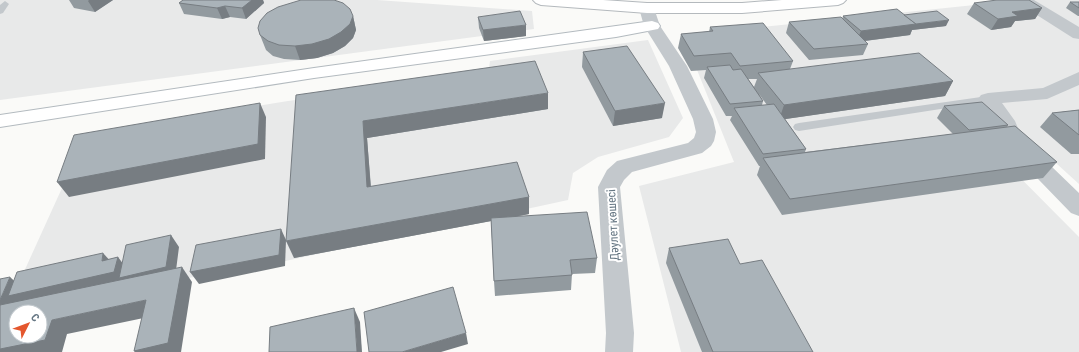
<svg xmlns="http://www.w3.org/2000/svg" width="1079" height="352" viewBox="0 0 1079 352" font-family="'Roboto Condensed',sans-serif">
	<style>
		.built { fill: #e8e9e9 }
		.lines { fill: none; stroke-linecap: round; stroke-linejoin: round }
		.secondary-casing { stroke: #b3babf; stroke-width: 2 }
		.highway-casing { stroke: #b4b9bd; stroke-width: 2 }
		.lane { fill: #c3c8cc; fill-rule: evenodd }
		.street { fill: #c3c8cc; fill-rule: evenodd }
		.secondary { fill: #fff; fill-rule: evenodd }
		.highway { fill: #fff; fill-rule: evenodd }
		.wall { fill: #929a9f; fill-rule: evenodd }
		.shaded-wall { fill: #777d82 }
		.building { fill: #aab3b9; stroke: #777d82; fill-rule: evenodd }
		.labels { text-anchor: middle; stroke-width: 4; stroke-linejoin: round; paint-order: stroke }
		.street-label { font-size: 12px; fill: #657683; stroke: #fff }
	</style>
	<rect width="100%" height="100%" fill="#fafaf8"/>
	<!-- built -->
	<g class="built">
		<polygon points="0,0 377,0 532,11 534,29 0,100"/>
		<polygon points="1024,0 1079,0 1079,184 1014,125 973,130 1079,237 1079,352 681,352 639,186 734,162 683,35"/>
		<polygon points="648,40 683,118 669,137 598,157 573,173 568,200 276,263 7,309 87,133 288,101 488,74 490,61"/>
	</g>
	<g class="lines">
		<defs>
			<polygon id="secondary" points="652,21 658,23 660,26 658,29 616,37 314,78 0,127 0,115 314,68"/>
			<polygon id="highway" points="533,0 603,0 647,3 742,3 782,0 846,0 843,3 838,5 742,13 647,13 541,5 536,3"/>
		</defs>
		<!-- secondary casing -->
		<use href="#secondary" class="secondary-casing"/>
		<!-- highway casing -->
		<use href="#highway" class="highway-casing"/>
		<!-- lane -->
		<g class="lane">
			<polygon points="5,1 9,4 3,13 0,14 0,5"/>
			<polygon points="988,96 993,99 992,101 799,131 795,130 793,127 795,124 799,123"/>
		</g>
		<!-- street -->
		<g class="street">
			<polygon points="1015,0 1034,0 1079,27 1079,39 1073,38 1018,3"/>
			<polygon points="647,3 653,5 660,26 687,66 713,119 716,132 714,141 711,146 702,153 632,172 624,180 620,187 634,333 633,352 605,352 606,333 598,187 607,170 617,161 688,143 694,138 696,132 693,119 669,66 644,26 639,8 641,5"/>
			<polygon points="1079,72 1079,85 1047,99 1002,103 1015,121 1022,138 1079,193 1079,216 1071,213 1006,146 996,122 978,99 981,95 988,93 1043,88"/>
		</g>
		<!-- secondary -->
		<use href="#secondary" class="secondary"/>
		<!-- highway -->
		<use href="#highway" class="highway"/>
	</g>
	<!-- wall -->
	<g class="wall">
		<polygon points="69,0 113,0 95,12 74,8"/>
		<polygon points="183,0 263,0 264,3 246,19 230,17 222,19 184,14 179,3"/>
		<polygon points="1070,2 1079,2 1079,16 1078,16 1066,8"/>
		<polygon points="974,3 1042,8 1035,19 1015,21 1011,27 991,30 967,14"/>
		<polygon points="904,15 946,26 912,30 910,35 865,41 868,44 863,55 809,60 786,33 789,22 842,19 843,16"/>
		<polygon points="353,16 356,30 353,38 345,46 333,53 317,58 300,60 284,59 273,56 266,50 260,35"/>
		<polygon points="478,17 526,36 484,41 479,28"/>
		<path d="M710 27 793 61 790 69 953 81 945 96 785 119 806 149 805 152 953 134 937 118 944 106 1008 125 1007 127 1057 162 1043 178 782 215 757 175 760 166H759L730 120 732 116H726L704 78 706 70 691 71 678 48 681 34 709 32ZM748 79H757L754 87ZM759 94 767 105H762L763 101Z"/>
		<polygon points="583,52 662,118 613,126 582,67"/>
		<polygon points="296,95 548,109 367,138 371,187 529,197 529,214 514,217 597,258 595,273 572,274 571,290 495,296 494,281 491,221 294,258"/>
		<polygon points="1079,110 1079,154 1071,154 1040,127 1052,113"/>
		<polygon points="669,248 740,264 813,352 702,352 666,263"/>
	</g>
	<!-- shaded-wall -->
	<g class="shaded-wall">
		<polygon points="89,0 113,0 95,12 88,1"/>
		<polygon points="252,0 263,0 264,3 246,19 242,8"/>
		<polygon points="225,6 230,17 222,19 217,8"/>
		<polygon points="1042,8 1035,19 1015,21 1011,27 991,30 998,19 1012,12"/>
		<polygon points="353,16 356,30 353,38 345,46 333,53 317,58 300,60 295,46"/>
		<polygon points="949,20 946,26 912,30 910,35 856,42 861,31"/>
		<polygon points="526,25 526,36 484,41 483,30"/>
		<polygon points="953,81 945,96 779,120 784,105"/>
		<polygon points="548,93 548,109 367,138 372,204 367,187 363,121"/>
		<polygon points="260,103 266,117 265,159 69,197 57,182"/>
		<polygon points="665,103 662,118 613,126 615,111"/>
		<polygon points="529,197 529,214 294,258 286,241"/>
		<polygon points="281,229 286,240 285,266 199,284 190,272"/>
		<polygon points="171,235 179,247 175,278 0,315 0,300 10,277 23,289 118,257 127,269"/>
		<polygon points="103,253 113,264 102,261"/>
		<polygon points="182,267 192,282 181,352 135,352 134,351"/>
		<polygon points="146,300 158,315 67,334 62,352 0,352 0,349 52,320"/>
		<polygon points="354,308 360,322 362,352 357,352"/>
		<polygon points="466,333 468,344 441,352 402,352"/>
	</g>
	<!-- building -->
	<g class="building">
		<polygon points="183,0 252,0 242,8 225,6 217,8 179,3"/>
		<polygon points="301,0 334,0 343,3 350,9 353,16 350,24 341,32 329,39 312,44 295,46 279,45 268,41 260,35 258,28 260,21 267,13 278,7"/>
		<polygon points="997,0 1029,0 1042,8 1012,12 1018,16 998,19 974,3"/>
		<polygon points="1070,2 1079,2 1079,8"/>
		<polygon points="897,9 916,24 861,31 843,16"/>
		<polygon points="520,11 526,25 483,30 478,17"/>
		<polygon points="937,11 949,20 916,24 904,15"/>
		<polygon points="841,17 868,44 814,49 789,22"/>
		<polygon points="763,23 793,61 740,66 731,53 694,56 681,34 713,31 710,27"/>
		<polygon points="627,46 665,103 615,111 583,52"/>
		<polygon points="919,53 953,81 784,105 758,73"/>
		<polygon points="535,61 548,93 363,121 367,187 517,162 529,197 286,241 296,95"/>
		<polygon points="730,65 733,70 741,69 763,101 730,104 707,67"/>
		<polygon points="982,102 1008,125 969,130 944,106"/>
		<polygon points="260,103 258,144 57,182 74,135"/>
		<polygon points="774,104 806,149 763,154 734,108"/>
		<polygon points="1079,110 1079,135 1052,113"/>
		<polygon points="1015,126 1057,162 790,199 763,158"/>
		<polygon points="587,212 597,258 570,260 572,275 494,281 491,218"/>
		<polygon points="281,229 279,255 190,272 196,245"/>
		<polygon points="171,235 166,267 119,278 126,245"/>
		<polygon points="728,239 740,264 762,260 813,352 713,352 669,248"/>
		<polygon points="103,253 102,261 118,257 114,272 8,296 17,272"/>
		<path d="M182 267 168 343 134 351 146 300 52 320 45 340 0 349V305ZM16 312H40V336H16Z"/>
		<polygon points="10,277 0,300 0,279"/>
		<polygon points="453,287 466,333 402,352 369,352 364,312"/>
		<polygon points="354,308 357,352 269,352 270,327"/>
	</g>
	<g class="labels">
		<!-- street labels -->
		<g class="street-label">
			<text transform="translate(613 225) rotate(-93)" y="4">Дәулет көшесі</text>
		</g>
	</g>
	<!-- north arrow -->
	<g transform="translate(28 324) rotate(48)"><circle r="19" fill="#ffffff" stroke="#c1c8cd"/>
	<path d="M0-3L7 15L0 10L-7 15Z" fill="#e4572e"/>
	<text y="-6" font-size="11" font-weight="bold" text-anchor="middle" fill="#657683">С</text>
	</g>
</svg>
